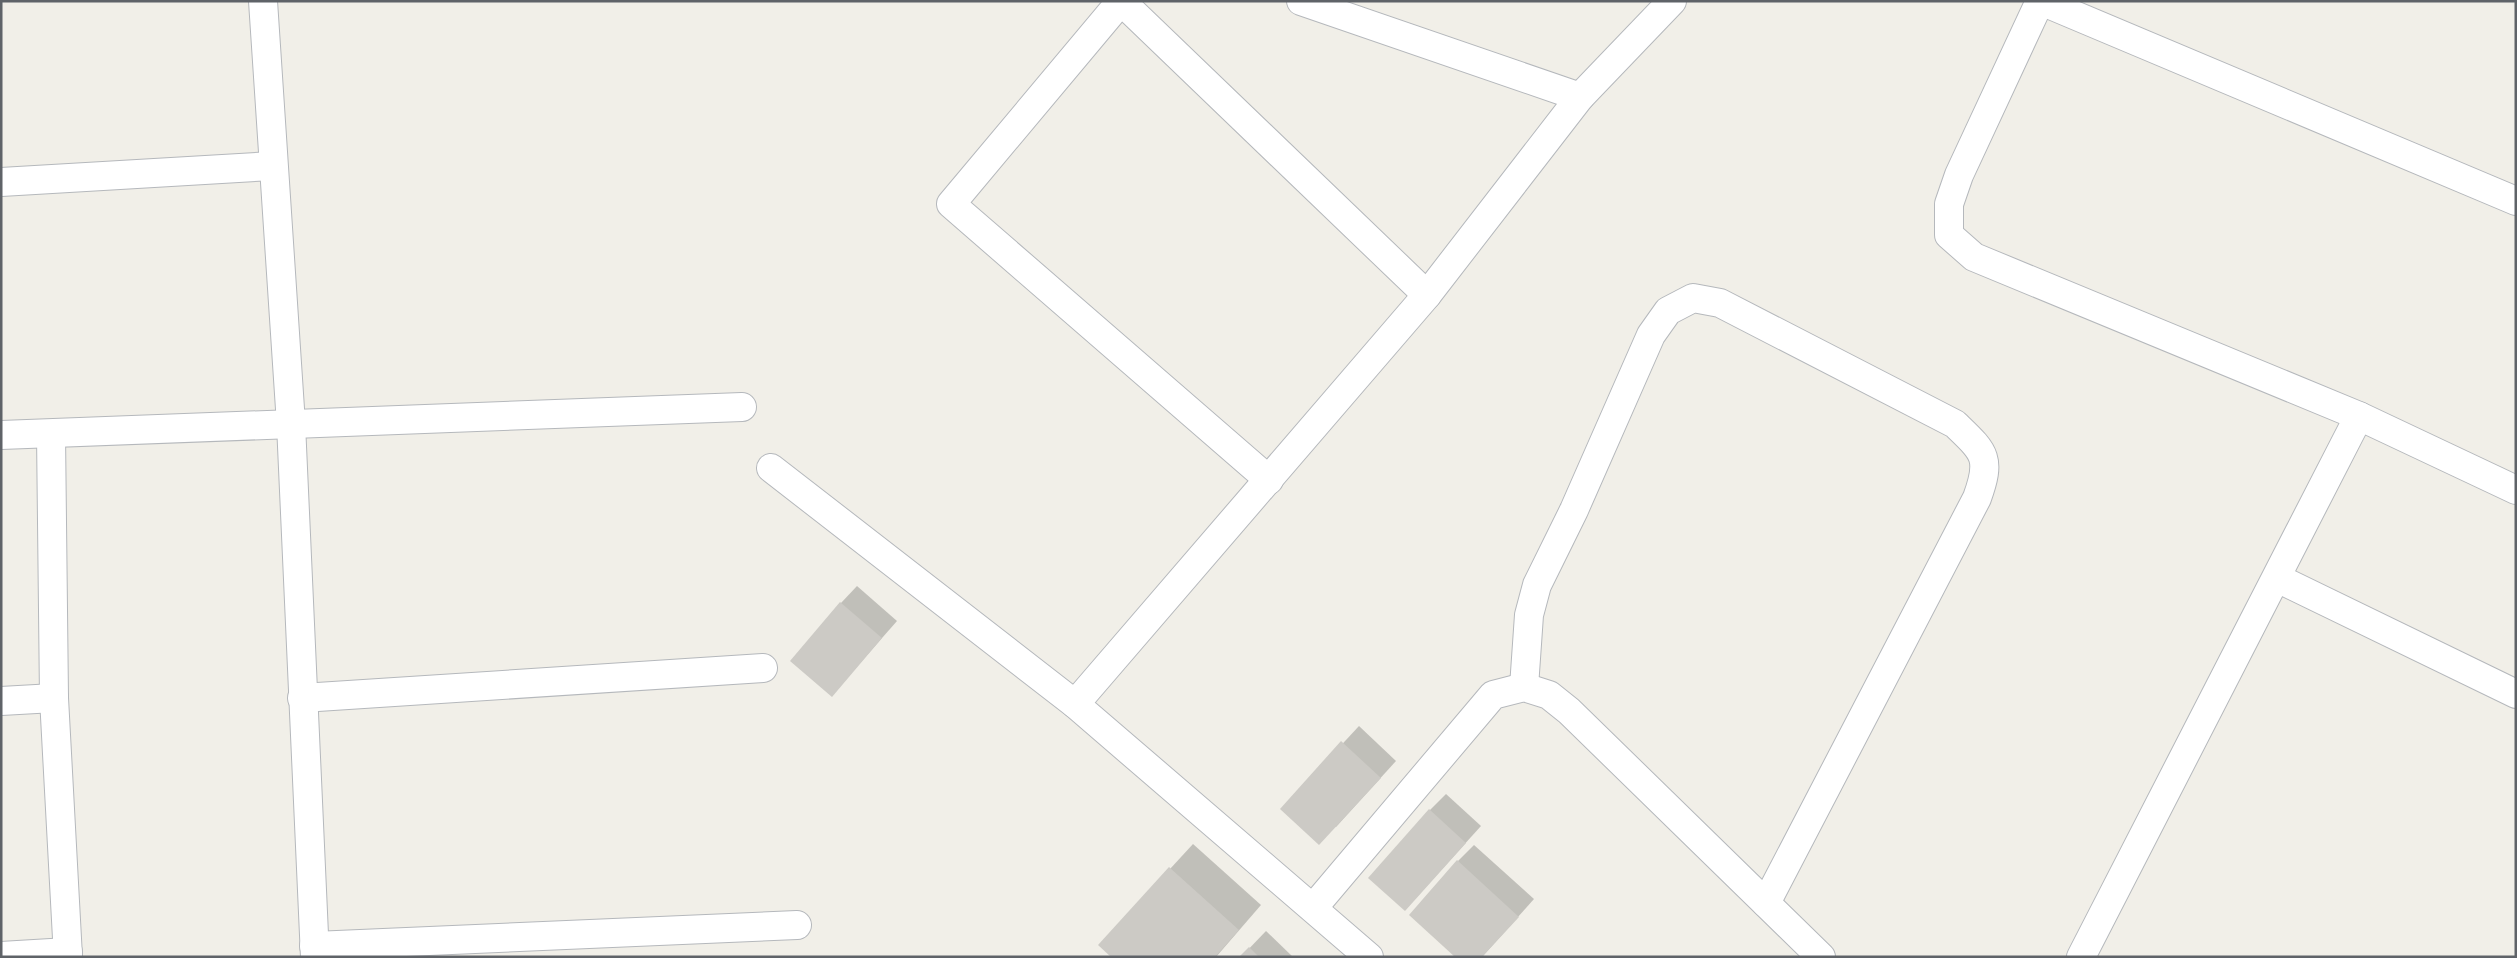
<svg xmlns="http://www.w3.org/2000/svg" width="2517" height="958" viewBox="0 0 2517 958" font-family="'PT Sans Narrow',sans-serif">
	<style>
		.shadow { fill: #0003 }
		.building { fill: #cccac5 }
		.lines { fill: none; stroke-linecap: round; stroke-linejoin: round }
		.street-casing { stroke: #b5b8bc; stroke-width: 30 }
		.street { stroke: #fff; stroke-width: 28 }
	</style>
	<rect width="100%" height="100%" fill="#f1efe8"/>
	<!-- shadow -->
	<g class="shadow">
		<polygon points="857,586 897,621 832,695 841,603"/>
		<polygon points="1359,726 1396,761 1336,827 1282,809"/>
		<polygon points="1446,794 1481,826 1405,910 1430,810"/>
		<polygon points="1193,844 1261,905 1216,957 1113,957 1100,945"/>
		<polygon points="1474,845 1534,899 1482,957 1458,861"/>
		<polygon points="1266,931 1293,957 1241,957"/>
	</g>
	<!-- building -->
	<g class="building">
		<polygon points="840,602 882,638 832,697 790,661"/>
		<polygon points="1341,741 1381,778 1319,845 1280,809"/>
		<polygon points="1429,809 1466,843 1405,911 1368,878"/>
		<polygon points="1457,860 1519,917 1482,957 1455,957 1409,915"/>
		<polygon points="1169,867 1239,930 1215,957 1111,957 1098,945"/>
		<polygon points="1249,947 1259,957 1239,957"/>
	</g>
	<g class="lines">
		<defs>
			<g id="street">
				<polyline points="263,1 291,424 315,957"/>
				<polyline points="1121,1 951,204 1269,480"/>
				<polyline points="1121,1 1427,295"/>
				<polyline points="1301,1 1580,97"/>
				<polyline points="2040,1 1959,175 1949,204 1949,235 1974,257 2359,416 2516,490"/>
				<polyline points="2041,1 2516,201"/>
				<polyline points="1,182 272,166"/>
				<polyline points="51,434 54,698 68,957"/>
				<polyline points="1,435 742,407"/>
				<polyline points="771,468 1075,704 1369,957"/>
				<polyline points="2277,578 2516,694"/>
				<path d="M1524 687 1529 615 1537 585 1574 510 1651 335 1668 311 1693 298 1720 303 1955 424C1984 452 1992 457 1977 498L1766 903"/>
				<polyline points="302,698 763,668"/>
				<polyline points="1,701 54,698"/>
				<polyline points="1075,704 1427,295 1580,97 1672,1"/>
				<polyline points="1313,908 1493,695 1524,687 1549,695 1569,711 1821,957"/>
				<polyline points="314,946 797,925"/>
				<polyline points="1,956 68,952"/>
				<polyline points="2081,957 2359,416"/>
			</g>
		</defs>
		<!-- street casing -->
		<use href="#street" class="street-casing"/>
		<!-- street -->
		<use href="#street" class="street"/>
	</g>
	<!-- border -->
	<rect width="2517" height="958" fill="none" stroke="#5f6368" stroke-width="5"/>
</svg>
